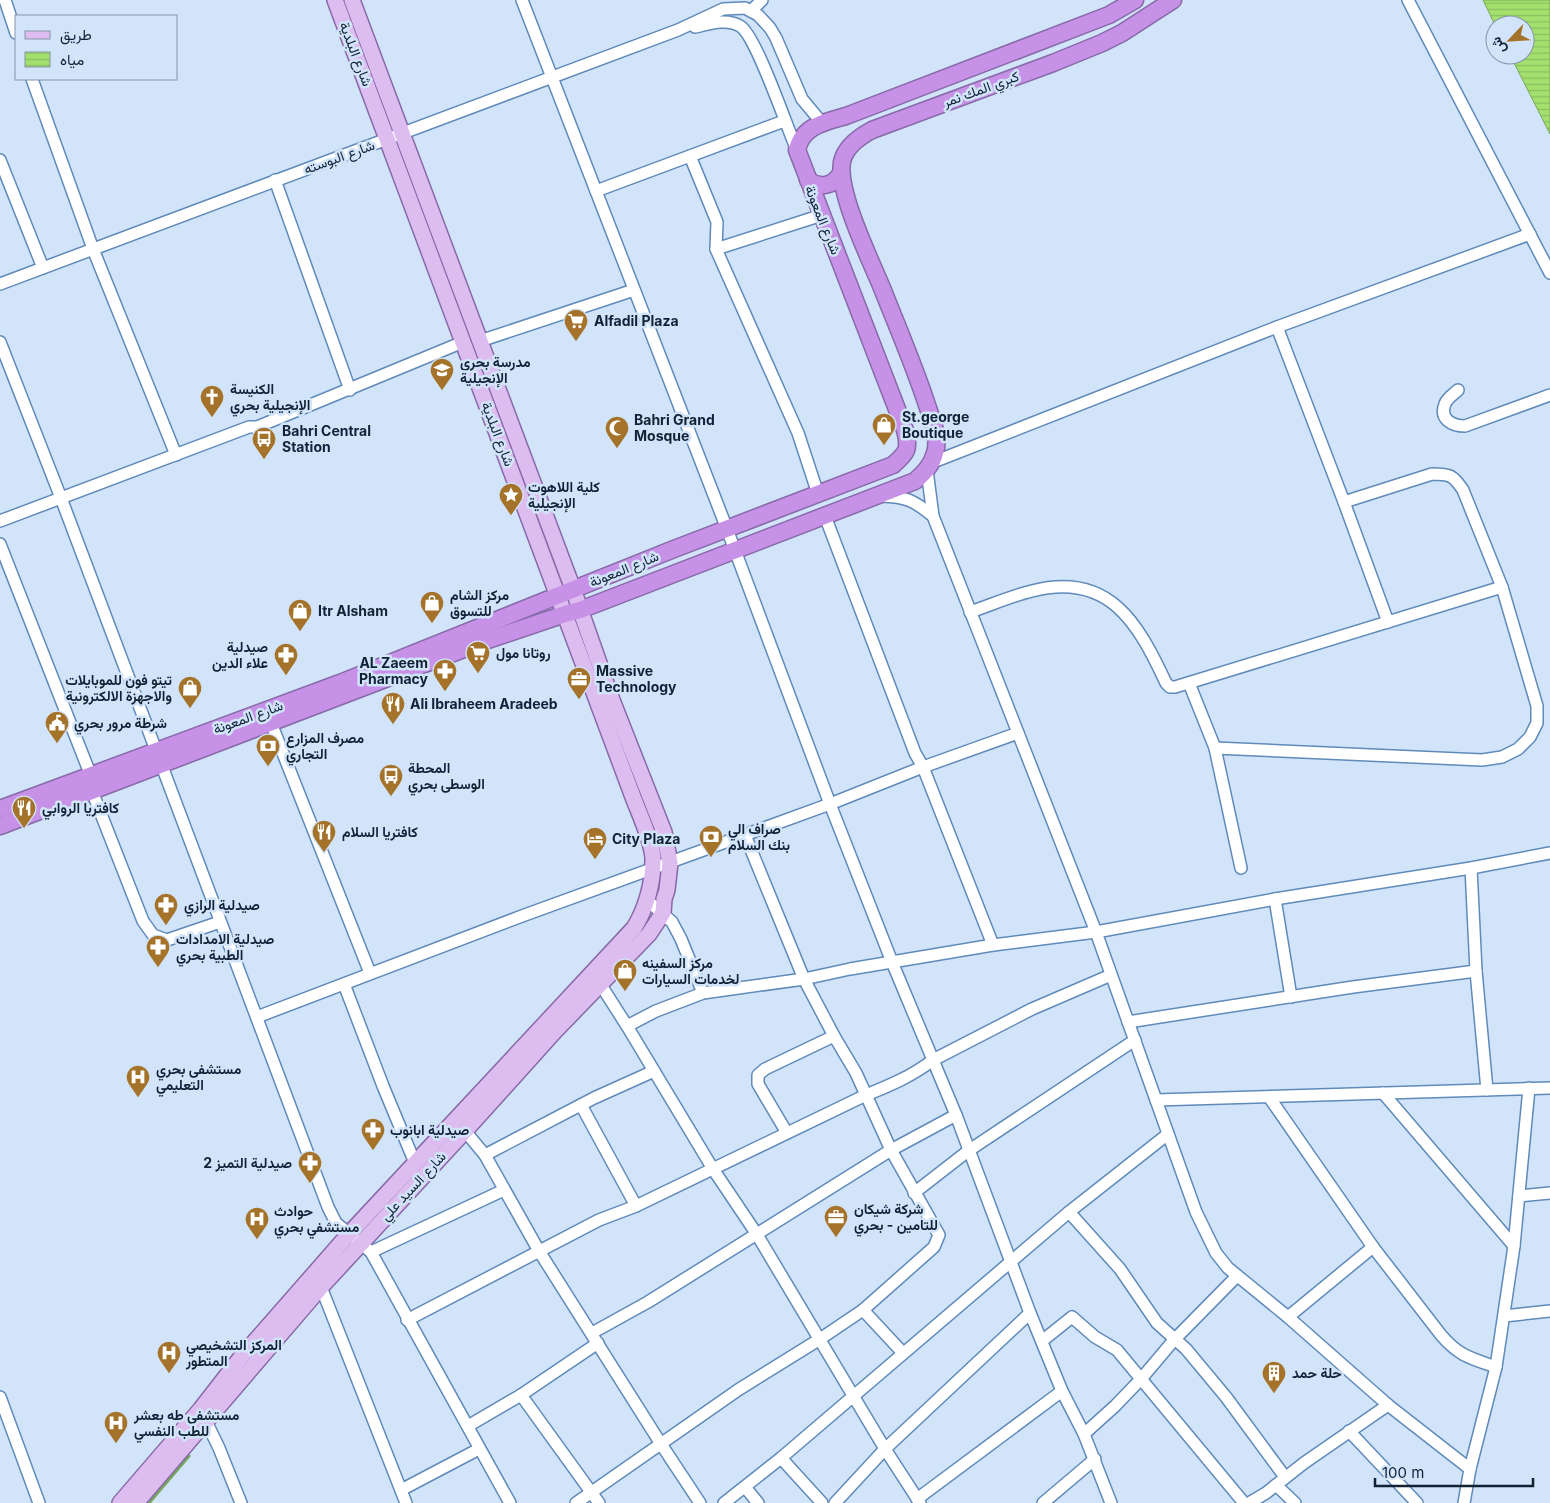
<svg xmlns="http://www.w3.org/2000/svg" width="1550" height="1503" viewBox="0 0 1550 1503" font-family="Inter,Vazirmatn,sans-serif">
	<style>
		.water { fill: url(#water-rules); stroke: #77a75c }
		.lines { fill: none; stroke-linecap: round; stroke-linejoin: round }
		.stream { stroke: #77a75c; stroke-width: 3 }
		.minor-casing { stroke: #5f8aba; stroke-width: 14 }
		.major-casing { stroke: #876aa8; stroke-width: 18 }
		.highway-casing { stroke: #876aa8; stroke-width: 19 }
		.minor { stroke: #fff; stroke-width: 11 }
		.major { stroke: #ddbdf0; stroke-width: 15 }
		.highway { stroke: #c691e6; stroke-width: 16 }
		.labels { text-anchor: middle; stroke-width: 5; stroke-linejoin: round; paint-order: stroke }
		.street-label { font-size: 14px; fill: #112235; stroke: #d2e4f9 }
		.poi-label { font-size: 14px; font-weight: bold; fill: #112235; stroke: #d2e4f9; text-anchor: start }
	</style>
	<defs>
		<pattern id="water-rules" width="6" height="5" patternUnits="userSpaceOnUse" patternTransform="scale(1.25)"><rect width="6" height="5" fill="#a3e06d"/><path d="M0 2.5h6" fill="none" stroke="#8bc05f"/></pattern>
	</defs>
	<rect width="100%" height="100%" fill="#d2e4f9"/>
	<!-- water -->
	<polygon class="water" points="1483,0 1550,0 1550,134 1510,55 1525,55 1525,25 1495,25"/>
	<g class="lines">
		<!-- stream -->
		<polyline class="stream" points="149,1503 189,1456"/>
		<defs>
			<g id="minor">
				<polyline points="5,0 16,33"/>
				<polyline points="522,0 727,529 830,804 892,962 956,1115 1030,1313 1062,1391 1084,1434 1111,1503"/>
				<polyline points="1408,0 1550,273"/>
				<polyline points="751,11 762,0"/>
				<path d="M695 27C709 24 726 18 740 26 756 35 787 128 797 150"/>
				<polyline points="32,79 93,249 176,455"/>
				<polyline points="690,156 784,121"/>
				<polyline points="0,160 43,268"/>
				<polyline points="275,180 350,390"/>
				<polyline points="596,191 690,156 717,222 716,249 798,433 818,494"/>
				<polyline points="716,249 822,215"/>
				<polyline points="0,284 678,30 723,9 745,8 758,15 770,28 776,38 802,99 822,123"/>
				<polyline points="1277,327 1344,502 1388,622"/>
				<polyline points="480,341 634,290"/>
				<polyline points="0,342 61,498 328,1207 336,1223 371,1252 510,1503"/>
				<path d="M1458 390C1454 394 1447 398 1445 404 1439 419 1452 426 1465 426L1550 395"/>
				<polyline points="931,463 1277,327 1530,234"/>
				<polyline points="927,470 933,516 1096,932 1196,1212 1216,1253 1228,1268 1288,1317 1388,1405 1470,1469"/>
				<path d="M881 496C907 497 913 500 933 516"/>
				<polyline points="825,516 915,753 923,767 993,945"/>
				<polyline points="0,521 249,427 257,427 463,342"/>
				<polyline points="0,544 91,776"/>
				<path d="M970 612C991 605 1011 596 1032 591 1109 571 1138 623 1166 683L1170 687H1175L1502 587"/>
				<polyline points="1189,683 1215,748 1241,868"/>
				<polyline points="271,723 370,973"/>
				<path d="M1215 748 1482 760 1502 757 1518 749 1530 737 1537 723V706L1502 587 1463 490C1453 475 1450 474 1432 474L1344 502"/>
				<polyline points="92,791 143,921 153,935 167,940 220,922"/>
				<polyline points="1471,868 1476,971 1487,1090"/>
				<polyline points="1275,899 1291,997"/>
				<polyline points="647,900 672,922 681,939 703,993"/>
				<polyline points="597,979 627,1026 713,1169 756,1233 885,1449 920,1503"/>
				<polyline points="344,984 383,1086 415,1163"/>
				<polyline points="257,1017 522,916 830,804 923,767 1018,733"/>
				<polyline points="1128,1022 1353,987 1476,971"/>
				<polyline points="627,1026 656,1011 703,993 804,979 850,969 993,945 1096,932 1275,899 1471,868 1550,853"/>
				<polyline points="1383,1093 1514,1246"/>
				<path d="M1269 1097 1373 1247 1441 1335C1459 1356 1470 1358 1496 1367"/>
				<polyline points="1156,1100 1550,1088"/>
				<polyline points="581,1105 636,1206"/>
				<polyline points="465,1131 485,1155 539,1251 661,1444 700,1503"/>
				<polyline points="787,1133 758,1084 758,1075 765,1069 834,1036"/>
				<polyline points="485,1155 594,1098 654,1071"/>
				<polyline points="914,1193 968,1151 1135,1040"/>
				<polyline points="1519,1196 1550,1193"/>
				<polyline points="1069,1212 1120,1269 1157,1323 1186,1349 1226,1397 1285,1477"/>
				<polyline points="371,1252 504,1190"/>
				<polyline points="321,1287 406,1503"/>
				<polyline points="863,1310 903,1353"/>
				<polyline points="1504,1316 1550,1311"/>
				<polyline points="1288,1317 1373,1247"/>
				<path d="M407 1320 599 1220 636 1206 866 1095C891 1085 912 1076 933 1060L1032 1009 1111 975"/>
				<polyline points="592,1333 648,1302 891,1150 956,1115"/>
				<polyline points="1042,1341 1072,1317 1095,1337 1117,1350 1244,1503"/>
				<polyline points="521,1395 598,1343"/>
				<polyline points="0,1397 39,1503"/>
				<polyline points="203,1415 219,1448 241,1503"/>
				<polyline points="468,1426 521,1395 599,1503"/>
				<polyline points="1349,1431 1417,1503"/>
				<polyline points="1084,1434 1115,1406 1141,1379 1174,1340 1237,1276"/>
				<polyline points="781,1458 822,1503"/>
				<polyline points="1276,1485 1295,1503"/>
				<polyline points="745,1487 758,1503"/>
				<polyline points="401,1490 479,1449"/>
				<polyline points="917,1499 1062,1391"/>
				<polyline points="576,1503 738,1390 820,1339 863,1310 934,1247 939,1235 891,1150 856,1073 834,1036 804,979 745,835"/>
				<polyline points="724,1503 781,1458 1069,1212 1168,1134"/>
				<polyline points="835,1503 885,1449 1030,1313"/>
				<polyline points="1043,1503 1095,1459"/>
				<polyline points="1249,1503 1266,1493 1304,1463 1388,1405"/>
				<polyline points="1464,1503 1470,1469 1496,1367 1514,1246 1529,1088"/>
			</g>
			<g id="major">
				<path d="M120 1503 200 1410 242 1356 349 1234 634 928C646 909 653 883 653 861 654 845 639 813 633 797L335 0"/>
				<polyline points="136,1503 321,1287 465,1131 555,1031 649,934 663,913 664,899 667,890 670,863 664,832 612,700 573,589 352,0"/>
			</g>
			<g id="highway">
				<path d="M808 180C820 189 834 186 841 173"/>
				<path d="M0 809 340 683 674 549 893 465C907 453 910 449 905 430L797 150C802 126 825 122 846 116L1109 15 1135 0"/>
				<path d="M0 826 482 642 565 614 580 610 915 481C924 473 932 465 935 453 940 436 931 418 926 402 913 363 897 326 882 288 870 259 837 192 842 162 845 147 859 137 872 130L1053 63 1102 43 1122 33 1173 0"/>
			</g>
		</defs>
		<!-- minor casing -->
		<use href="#minor" class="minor-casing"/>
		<!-- major casing -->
		<use href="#major" class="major-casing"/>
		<!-- highway casing -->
		<use href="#highway" class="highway-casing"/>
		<!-- minor -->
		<use href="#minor" class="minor"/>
		<!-- major -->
		<use href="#major" class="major"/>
		<!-- highway -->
		<use href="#highway" class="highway"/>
	</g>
	<!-- icons -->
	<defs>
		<symbol id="supermarket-pin" viewBox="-11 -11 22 30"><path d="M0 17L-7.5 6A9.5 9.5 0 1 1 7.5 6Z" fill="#a57229" stroke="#d2e4f9"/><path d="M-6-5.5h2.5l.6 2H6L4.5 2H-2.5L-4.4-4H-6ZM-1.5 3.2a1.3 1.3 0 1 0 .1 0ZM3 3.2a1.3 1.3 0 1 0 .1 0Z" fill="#fff"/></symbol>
		<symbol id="school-pin" viewBox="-11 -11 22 30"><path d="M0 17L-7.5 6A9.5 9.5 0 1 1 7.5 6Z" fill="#a57229" stroke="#d2e4f9"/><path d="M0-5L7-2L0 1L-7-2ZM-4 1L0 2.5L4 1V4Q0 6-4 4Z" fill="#fff"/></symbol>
		<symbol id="church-pin" viewBox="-11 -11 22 30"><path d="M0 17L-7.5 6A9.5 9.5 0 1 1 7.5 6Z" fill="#a57229" stroke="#d2e4f9"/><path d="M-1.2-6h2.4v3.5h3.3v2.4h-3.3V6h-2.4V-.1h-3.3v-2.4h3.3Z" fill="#fff"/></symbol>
		<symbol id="shop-pin" viewBox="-11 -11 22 30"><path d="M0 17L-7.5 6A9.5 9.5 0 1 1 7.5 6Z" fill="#a57229" stroke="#d2e4f9"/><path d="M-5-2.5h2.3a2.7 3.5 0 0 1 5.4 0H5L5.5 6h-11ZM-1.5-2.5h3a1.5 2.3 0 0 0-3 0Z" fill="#fff"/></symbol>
		<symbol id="mosque-pin" viewBox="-11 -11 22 30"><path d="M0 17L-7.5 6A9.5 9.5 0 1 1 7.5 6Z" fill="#a57229" stroke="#d2e4f9"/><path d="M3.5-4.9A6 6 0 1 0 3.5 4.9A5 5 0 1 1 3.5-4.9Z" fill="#fff"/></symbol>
		<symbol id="bus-pin" viewBox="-11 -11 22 30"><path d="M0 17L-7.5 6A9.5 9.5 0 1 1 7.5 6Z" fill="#a57229" stroke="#d2e4f9"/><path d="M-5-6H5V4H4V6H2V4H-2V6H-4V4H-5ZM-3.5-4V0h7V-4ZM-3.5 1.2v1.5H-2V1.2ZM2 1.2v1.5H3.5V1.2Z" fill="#fff"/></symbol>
		<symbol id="sight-pin" viewBox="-11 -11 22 30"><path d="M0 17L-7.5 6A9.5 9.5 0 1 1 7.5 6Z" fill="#a57229" stroke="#d2e4f9"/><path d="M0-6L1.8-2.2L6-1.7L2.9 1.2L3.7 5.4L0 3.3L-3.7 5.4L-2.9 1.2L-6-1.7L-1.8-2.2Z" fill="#fff"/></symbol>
		<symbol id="pharmacy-pin" viewBox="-11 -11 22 30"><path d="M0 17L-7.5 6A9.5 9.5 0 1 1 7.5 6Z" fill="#a57229" stroke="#d2e4f9"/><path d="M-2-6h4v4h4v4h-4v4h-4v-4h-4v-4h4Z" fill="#fff"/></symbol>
		<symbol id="office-pin" viewBox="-11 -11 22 30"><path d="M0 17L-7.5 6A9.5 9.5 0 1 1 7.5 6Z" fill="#a57229" stroke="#d2e4f9"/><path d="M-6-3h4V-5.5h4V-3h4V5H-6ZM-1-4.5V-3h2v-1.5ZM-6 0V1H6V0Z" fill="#fff"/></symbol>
		<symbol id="restaurant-pin" viewBox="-11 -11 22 30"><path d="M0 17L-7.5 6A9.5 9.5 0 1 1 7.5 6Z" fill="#a57229" stroke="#d2e4f9"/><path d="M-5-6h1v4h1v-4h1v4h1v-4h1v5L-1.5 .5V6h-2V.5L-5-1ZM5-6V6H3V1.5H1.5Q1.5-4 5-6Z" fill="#fff"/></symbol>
		<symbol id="civic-pin" viewBox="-11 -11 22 30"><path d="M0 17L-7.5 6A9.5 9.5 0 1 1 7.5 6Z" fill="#a57229" stroke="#d2e4f9"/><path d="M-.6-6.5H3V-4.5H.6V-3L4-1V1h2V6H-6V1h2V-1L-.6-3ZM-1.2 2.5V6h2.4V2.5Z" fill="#fff"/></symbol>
		<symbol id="bank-pin" viewBox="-11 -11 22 30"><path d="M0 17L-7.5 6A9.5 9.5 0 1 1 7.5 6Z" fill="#a57229" stroke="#d2e4f9"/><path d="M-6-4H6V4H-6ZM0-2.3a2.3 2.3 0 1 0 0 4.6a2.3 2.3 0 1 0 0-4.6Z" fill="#fff"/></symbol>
		<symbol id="hotel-pin" viewBox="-11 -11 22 30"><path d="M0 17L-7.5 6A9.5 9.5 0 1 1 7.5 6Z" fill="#a57229" stroke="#d2e4f9"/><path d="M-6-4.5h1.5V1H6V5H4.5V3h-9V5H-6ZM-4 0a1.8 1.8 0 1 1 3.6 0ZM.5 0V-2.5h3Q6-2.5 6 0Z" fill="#fff"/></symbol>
		<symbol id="hospital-pin" viewBox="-11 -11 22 30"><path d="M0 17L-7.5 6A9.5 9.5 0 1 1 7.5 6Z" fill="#a57229" stroke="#d2e4f9"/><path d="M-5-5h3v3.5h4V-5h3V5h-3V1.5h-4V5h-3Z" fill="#fff"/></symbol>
		<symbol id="building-pin" viewBox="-11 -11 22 30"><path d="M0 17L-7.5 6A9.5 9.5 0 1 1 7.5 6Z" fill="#a57229" stroke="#d2e4f9"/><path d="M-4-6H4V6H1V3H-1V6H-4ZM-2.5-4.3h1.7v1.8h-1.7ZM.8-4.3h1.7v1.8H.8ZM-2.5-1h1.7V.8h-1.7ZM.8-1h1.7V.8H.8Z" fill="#fff"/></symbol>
	</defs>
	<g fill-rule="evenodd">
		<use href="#supermarket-pin" x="562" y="307" width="28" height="38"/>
		<use href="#school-pin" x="428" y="356" width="28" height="38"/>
		<use href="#church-pin" x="198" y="383" width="28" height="38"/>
		<use href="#shop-pin" x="870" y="411" width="28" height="38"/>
		<use href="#mosque-pin" x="603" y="414" width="28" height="38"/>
		<use href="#bus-pin" x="250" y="425" width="28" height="38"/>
		<use href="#sight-pin" x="497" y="481" width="28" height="38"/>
		<use href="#shop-pin" x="418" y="589" width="28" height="38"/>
		<use href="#shop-pin" x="286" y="597" width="28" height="38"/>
		<use href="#supermarket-pin" x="464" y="639" width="28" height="38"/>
		<use href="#pharmacy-pin" x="272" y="641" width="28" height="38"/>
		<use href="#pharmacy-pin" x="431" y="657" width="28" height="38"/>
		<use href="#office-pin" x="565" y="665" width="28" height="38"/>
		<use href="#shop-pin" x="176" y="674" width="28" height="38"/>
		<use href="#restaurant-pin" x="379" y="690" width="28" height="38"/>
		<use href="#civic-pin" x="43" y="709" width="28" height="38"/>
		<use href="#bank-pin" x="254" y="732" width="28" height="38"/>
		<use href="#bus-pin" x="377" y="762" width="28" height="38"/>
		<use href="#restaurant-pin" x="10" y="794" width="28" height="38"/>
		<use href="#restaurant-pin" x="310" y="818" width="28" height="38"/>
		<use href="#bank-pin" x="697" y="823" width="28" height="38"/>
		<use href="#hotel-pin" x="581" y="825" width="28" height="38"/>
		<use href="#pharmacy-pin" x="152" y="891" width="28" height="38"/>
		<use href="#pharmacy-pin" x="144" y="933" width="28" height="38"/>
		<use href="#shop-pin" x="611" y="957" width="28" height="38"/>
		<use href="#hospital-pin" x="124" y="1063" width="28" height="38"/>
		<use href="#pharmacy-pin" x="359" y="1116" width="28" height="38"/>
		<use href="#pharmacy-pin" x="296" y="1149" width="28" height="38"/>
		<use href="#office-pin" x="822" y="1203" width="28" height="38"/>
		<use href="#hospital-pin" x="243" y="1205" width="28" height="38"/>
		<use href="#hospital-pin" x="155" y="1339" width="28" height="38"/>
		<use href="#building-pin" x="1260" y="1359" width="28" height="38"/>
		<use href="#hospital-pin" x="102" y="1409" width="28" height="38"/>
	</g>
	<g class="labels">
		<!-- street labels -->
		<g class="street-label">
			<text transform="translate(356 54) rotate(69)" y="5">شارع البلدية</text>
			<text transform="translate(981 89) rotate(-20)" y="5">كبري المك نمر</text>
			<text transform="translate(339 157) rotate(-20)" y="5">شارع البوسته</text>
			<text transform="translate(823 220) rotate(68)" y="5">شارع المعونة</text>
			<text transform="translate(498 434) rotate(69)" y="5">شارع البلدية</text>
			<text transform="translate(624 569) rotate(-22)" y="5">شارع المعونة</text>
			<text transform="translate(248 717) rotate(-20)" y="5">شارع المعونة</text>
			<text transform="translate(413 1186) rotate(-47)" y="5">شارع السيد علي</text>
		</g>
		<!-- poi labels -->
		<g class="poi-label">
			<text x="594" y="326">Alfadil Plaza</text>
			<text x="460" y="367">مدرسة بحري<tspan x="460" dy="16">الإنجيلية</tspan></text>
			<text x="230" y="394">الكنيسة<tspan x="230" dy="16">الإنجيلية بحري</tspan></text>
			<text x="902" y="422">St.george<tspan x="902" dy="16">Boutique</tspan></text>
			<text x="634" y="425">Bahri Grand<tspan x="634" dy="16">Mosque</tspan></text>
			<text x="282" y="436">Bahri Central<tspan x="282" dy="16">Station</tspan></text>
			<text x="528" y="492">كلية اللاهوت<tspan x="528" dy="16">الإنجيلية</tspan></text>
			<text x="450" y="600">مركز الشام<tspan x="450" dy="16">للتسوق</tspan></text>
			<text x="318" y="616">Itr Alsham</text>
			<text x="268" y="652" text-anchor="end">صيدلية<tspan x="268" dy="16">علاء الدين</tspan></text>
			<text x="496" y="658">روتانا مول</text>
			<text x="428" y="668" text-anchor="end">AL Zaeem<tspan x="428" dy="16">Pharmacy</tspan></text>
			<text x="596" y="676">Massive<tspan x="596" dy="16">Technology</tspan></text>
			<text x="172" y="685" text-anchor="end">تيتو فون للموبايلات<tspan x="172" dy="16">والاجهزة الالكترونية</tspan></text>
			<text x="410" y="709">Ali Ibraheem Aradeeb</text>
			<text x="74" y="728">شرطة مرور بحري</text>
			<text x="286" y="743">مصرف المزارع<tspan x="286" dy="16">التجاري</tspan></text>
			<text x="408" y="773">المحطة<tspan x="408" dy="16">الوسطى بحري</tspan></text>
			<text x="42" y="813">كافتريا الروابي</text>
			<text x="728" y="834">صراف الي<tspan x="728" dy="16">بنك السلام</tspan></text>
			<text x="342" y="837">كافتريا السلام</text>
			<text x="612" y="844">City Plaza</text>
			<text x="184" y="910">صيدلية الرازي</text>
			<text x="176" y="944">صيدلية الامدادات<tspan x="176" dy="16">الطبية بحري</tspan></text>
			<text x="642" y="968">مركز السفينه<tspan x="642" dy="16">لخدمات السيارات</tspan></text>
			<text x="156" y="1074">مستشفى بحري<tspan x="156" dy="16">التعليمي</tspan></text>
			<text x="390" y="1135">صيدلية ابانوب</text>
			<text x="292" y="1168" text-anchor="end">صيدلية التميز 2</text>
			<text x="854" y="1214">شركة شيكان<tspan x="854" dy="16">للتامين - بحري</tspan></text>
			<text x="274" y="1216">حوادث<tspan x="274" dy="16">مستشفي بحري</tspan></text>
			<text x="186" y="1350">المركز التشخيصي<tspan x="186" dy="16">المتطور</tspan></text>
			<text x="1292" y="1378">حلة حمد</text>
			<text x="134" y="1420">مستشفى طه بعشر<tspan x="134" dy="16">للطب النفسي</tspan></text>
		</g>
	</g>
	<!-- legend -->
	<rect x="15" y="15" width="162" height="65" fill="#d2e4f9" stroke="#8596ab"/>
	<rect x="25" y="31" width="25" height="8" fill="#ddbdf0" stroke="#8596ab"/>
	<text x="60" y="40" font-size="15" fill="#112235">طريق</text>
	<rect x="25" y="52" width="25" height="15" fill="url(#water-rules)" stroke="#8596ab"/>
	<text x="60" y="65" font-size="15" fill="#112235">مياه</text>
	<!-- north arrow -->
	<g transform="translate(1510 40) rotate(245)"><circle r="24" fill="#d2e4f9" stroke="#8596ab"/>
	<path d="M0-4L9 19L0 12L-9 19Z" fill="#a57229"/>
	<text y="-8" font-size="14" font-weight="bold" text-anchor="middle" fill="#112235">ش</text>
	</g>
	<!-- scale -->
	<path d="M1375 1478v8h158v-8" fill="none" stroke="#112235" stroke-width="2.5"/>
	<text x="1382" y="1478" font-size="15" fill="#112235" stroke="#d2e4f9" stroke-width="4" paint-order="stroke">100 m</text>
</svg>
